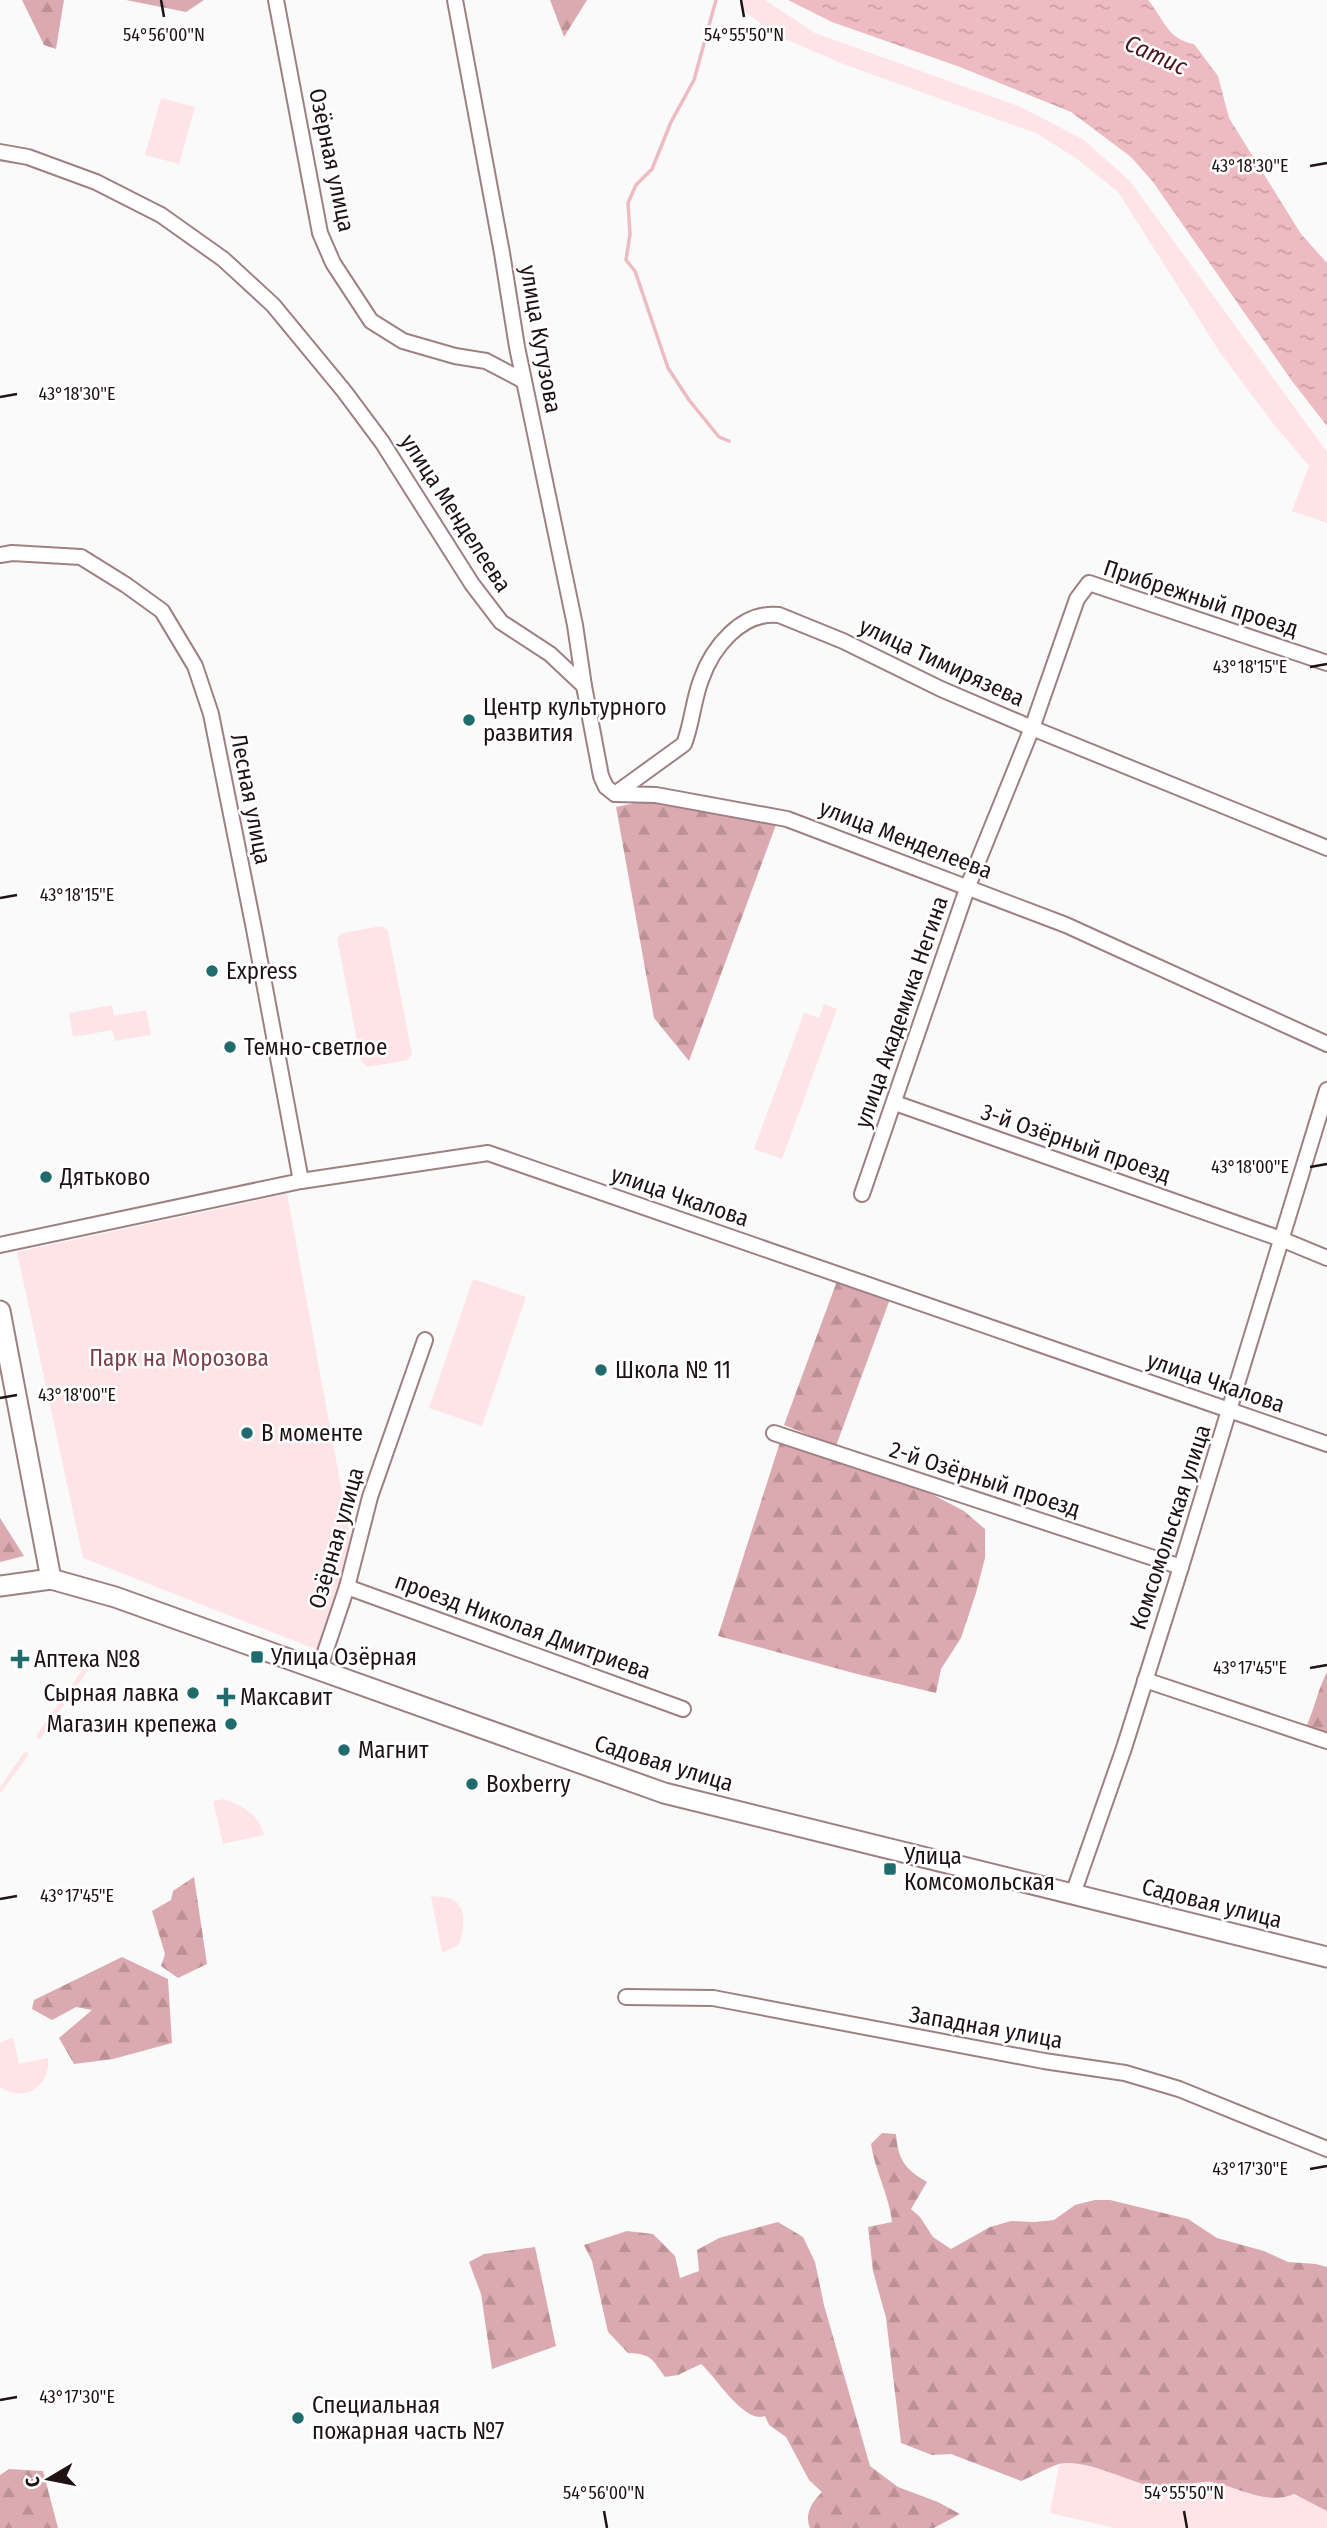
<svg xmlns="http://www.w3.org/2000/svg" width="1327" height="2528" viewBox="0 0 1327 2528" font-family="'Fira Sans Condensed',sans-serif">
	<style>
		.green { fill: #ffe4e7 }
		.forest { fill: url(#forest-firs) }
		.water { fill: url(#water-ripples) }
		.lines { fill: none; stroke-linecap: round; stroke-linejoin: round }
		.stream { stroke: #edbbc1; stroke-width: 3.5 }
		.minor-casing { stroke: #9e8083; stroke-width: 18 }
		.tertiary-casing { stroke: #9e8083; stroke-width: 23 }
		.minor { stroke: #fff; stroke-width: 14 }
		.tertiary { stroke: #fff; stroke-width: 19 }
		.ticks { fill: none; stroke: #1e1214; stroke-width: 2.5 }
		.poi-dot { fill: #1f6b6d; stroke: #fff; stroke-width: 2.5 }
		.labels { text-anchor: middle; stroke-width: 5; stroke-linejoin: round; paint-order: stroke }
		.street-label { font-size: 23px; fill: #1e1214; stroke: #fff }
		.poi-label { font-size: 23px; fill: #1e1214; stroke: #fff; text-anchor: start }
		.park-label { font-size: 23px; fill: #7d3f49; stroke: #fff }
		.water-label { font-size: 24px; font-style: italic; fill: #4d1320; stroke: #fff }
		.ticks-label { font-size: 18px; text-anchor: middle; fill: #1e1214; stroke: #fff; stroke-width: 5; stroke-linejoin: round; paint-order: stroke }
	</style>
	<defs>
		<pattern id="forest-firs" width="22" height="20" patternUnits="userSpaceOnUse" patternTransform="scale(1.75)"><rect width="22" height="20" fill="#dbaab0"/><path d="M5 1l3.5 6h-7zM16 11l3.5 6h-7z" fill="#bc9196"/></pattern>
		<pattern id="water-ripples" width="26" height="14" patternUnits="userSpaceOnUse" patternTransform="scale(1.75)"><rect width="26" height="14" fill="#edbbc1"/><path d="M2 4q2-2 4 0t4 0M15 11q2-2 4 0t4 0" fill="none" stroke="#cba0a5"/></pattern>
	</defs>
	<rect width="100%" height="100%" fill="#fafafa"/>
	<!-- green -->
	<g class="green">
		<polygon points="740,0 765,0 815,33 1021,107 1084,140 1130,181 1327,452 1327,523 1292,511 1309,466 1275,426 1219,351 1118,192 1077,159 1038,134 843,64 774,34 743,10"/>
		<polygon points="161,98 195,107 179,164 145,155"/>
		<polygon points="382,926 388,931 412,1054 408,1060 368,1067 361,1061 337,938 342,933"/>
		<polygon points="824,1004 837,1009 782,1159 754,1149 804,1013 819,1018"/>
		<polygon points="112,1005 114,1016 146,1010 151,1035 115,1041 112,1030 73,1037 69,1013"/>
		<polygon points="287,1194 356,1568 320,1651 83,1558 17,1252"/>
		<polygon points="473,1279 526,1297 482,1426 429,1408"/>
		<polygon points="96,1650 100,1653 40,1739 36,1736"/>
		<polygon points="25,1751 29,1754 0,1794 0,1787"/>
		<path d="M224 1799C243 1806 259 1814 264 1835L223 1844 213 1801Z"/>
		<path d="M431 1896C436 1897 444 1896 449 1898 469 1905 464 1930 459 1945L442 1953Z"/>
		<path d="M13 2037 19 2064 48 2058C51 2086 24 2104 0 2087V2043Z"/>
		<polygon points="1063,2443 1266,2488 1327,2505 1327,2528 1115,2528 1050,2513"/>
	</g>
	<!-- forest -->
	<g class="forest">
		<polygon points="22,0 64,0 56,49 44,45"/>
		<polygon points="126,0 204,0 186,12"/>
		<polygon points="550,0 587,0 564,37"/>
		<polygon points="658,798 777,822 689,1061 654,1018 616,807"/>
		<polygon points="837,1281 890,1299 836,1446 784,1425"/>
		<polygon points="781,1439 922,1489 964,1511 985,1529 985,1558 976,1593 961,1638 941,1669 936,1693 857,1674 718,1636"/>
		<polygon points="0,1517 0,1518 24,1556 0,1562"/>
		<path d="M1327 1672V1733L1307 1725C1315 1707 1318 1689 1327 1672Z"/>
		<polygon points="194,1877 207,1964 178,1978 161,1966 165,1954 152,1911 171,1900 173,1891"/>
		<polygon points="122,1957 168,1979 172,2043 113,2059 74,2064 59,2038 92,2010 76,2007 52,2020 32,2009 34,2000"/>
		<path d="M882 2133 896 2134C898 2160 905 2169 927 2182L911 2209 920 2217 933 2237 951 2249 990 2227 1011 2221 1035 2222 1054 2220 1075 2205 1095 2200H1110L1188 2219 1217 2238 1264 2251 1288 2262 1316 2264 1327 2267V2511L1294 2494C1267 2506 1239 2487 1211 2482 1195 2480 1175 2491 1164 2489 1135 2485 1093 2461 1065 2463 1055 2463 1032 2477 1021 2481L951 2454 932 2455 901 2443 886 2318 873 2271 868 2227 892 2222C889 2195 875 2171 871 2144Z"/>
		<path d="M778 2222 803 2237 815 2262 824 2305 870 2466 898 2487 938 2502 960 2514 934 2528H810C804 2514 812 2502 822 2492L809 2480 786 2437 769 2425 765 2416C744 2424 716 2377 701 2364L678 2375 665 2377C652 2359 652 2354 628 2353L608 2332 592 2261 584 2245 627 2231 653 2234 675 2256 680 2278 699 2271 697 2250 719 2238Z"/>
		<polygon points="535,2247 556,2346 492,2369 481,2294 469,2262 484,2254"/>
		<polygon points="9,2469 43,2471 58,2528 0,2528 0,2475"/>
	</g>
	<!-- water -->
	<path class="water" d="M788 0H1148C1164 19 1167 39 1194 44L1218 76 1229 118 1301 234 1327 263V426L1292 381 1153 182 1131 157 1071 112 960 67 832 22Z"/>
	<g class="lines">
		<!-- stream -->
		<polyline class="stream" points="716,0 694,80 671,122 652,169 636,185 628,203 630,234 626,260 635,271 668,368 689,400 719,437 729,441"/>
		<defs>
			<g id="minor">
				<polyline points="276,0 320,233 333,263 371,321 403,341 455,356 486,361 524,381"/>
				<polyline points="455,0 502,253 517,347 575,625 584,686"/>
				<polyline points="0,152 28,157 96,182 161,215 223,259 273,305 344,391 382,442 472,584 501,622 550,654 584,686 601,776 606,787 615,794 656,795 787,819 1066,925 1327,1044"/>
				<polyline points="0,555 12,553 81,557 126,585 162,611 195,666 211,714 254,929 301,1181"/>
				<path d="M615 794 684 744C692 724 693 701 701 680 712 648 741 611 779 615L843 641 941 689 1032 728 1327 848"/>
				<polyline points="895,1103 1281,1239 1327,1258"/>
				<polyline points="862,1194 968,886 1032,728 1077,599 1089,583 1327,663"/>
				<polyline points="0,1245 301,1181 488,1153 1327,1444"/>
				<polyline points="774,1433 1181,1567"/>
				<polyline points="347,1587 683,1709"/>
				<polyline points="319,1670 347,1587 370,1497 425,1340"/>
				<polyline points="1145,1680 1327,1741"/>
				<polyline points="1073,1894 1124,1748 1181,1567 1327,1090"/>
				<polyline points="626,1997 713,1998 1044,2061 1125,2073 1179,2089 1327,2149"/>
			</g>
			<g id="tertiary">
				<polyline points="0,1311 51,1579"/>
				<polyline points="0,1586 51,1579 115,1597 664,1793 1327,1957"/>
			</g>
		</defs>
		<!-- minor casing -->
		<use href="#minor" class="minor-casing"/>
		<!-- tertiary casing -->
		<use href="#tertiary" class="tertiary-casing"/>
		<!-- minor -->
		<use href="#minor" class="minor"/>
		<!-- tertiary -->
		<use href="#tertiary" class="tertiary"/>
	</g>
	<!-- ticks -->
	<path class="ticks" d="M161 0 164 17M741 0 744 17M1310 166 1327 163M0 397 17 394M1310 667 1327 664M0 898 17 895M1310 1167 1327 1164M0 1398 17 1395M1310 1668 1327 1665M0 1899 17 1896M1310 2169 1327 2166M0 2400 17 2397M604 2511 607 2528M1184 2511 1187 2528"/>
	<!-- markers -->
	<g class="poi-dot">
		<circle cx="469" cy="720" r="7"/>
		<circle cx="212" cy="971" r="7"/>
		<circle cx="230" cy="1047" r="7"/>
		<circle cx="46" cy="1177" r="7"/>
		<circle cx="601" cy="1370" r="7"/>
		<circle cx="247" cy="1433" r="7"/>
		<rect x="250" y="1650" width="14" height="14" rx="3.5"/>
		<path d="M16.5 1648.5h7v7h7v7h-7v7h-7v-7h-7v-7h7z"/>
		<circle cx="193" cy="1693" r="7"/>
		<path d="M222.5 1686.5h7v7h7v7h-7v7h-7v-7h-7v-7h7z"/>
		<circle cx="231" cy="1724" r="7"/>
		<circle cx="344" cy="1750" r="7"/>
		<circle cx="472" cy="1784" r="7"/>
		<rect x="883" y="1862" width="14" height="14" rx="3.5"/>
		<circle cx="298" cy="2418" r="7"/>
	</g>
	<g class="labels">
		<!-- street labels -->
		<g class="street-label">
			<text transform="translate(332 160) rotate(78)" y="8">Озёрная улица</text>
			<text transform="translate(541 339) rotate(80)" y="8">улица Кутузова</text>
			<text transform="translate(456 513) rotate(57)" y="8">улица Менделеева</text>
			<text transform="translate(1201 598) rotate(18)" y="8">Прибрежный проезд</text>
			<text transform="translate(942 662) rotate(25)" y="8">улица Тимирязева</text>
			<text transform="translate(251 799) rotate(79)" y="8">Лесная улица</text>
			<text transform="translate(906 839) rotate(21)" y="8">улица Менделеева</text>
			<text transform="translate(901 1012) rotate(-71)" y="8">улица Академика Негина</text>
			<text transform="translate(1076 1143) rotate(19)" y="8">3-й Озёрный проезд</text>
			<text transform="translate(680 1196) rotate(19)" y="8">улица Чкалова</text>
			<text transform="translate(1216 1382) rotate(19)" y="8">улица Чкалова</text>
			<text transform="translate(985 1479) rotate(18)" y="8">2-й Озёрный проезд</text>
			<text transform="translate(1170 1527) rotate(-72)" y="8">Комсомольская улица</text>
			<text transform="translate(336 1538) rotate(-74)" y="8">Озёрная улица</text>
			<text transform="translate(523 1626) rotate(20)" y="8">проезд Николая Дмитриева</text>
			<text transform="translate(664 1763) rotate(17)" y="8">Садовая улица</text>
			<text transform="translate(1212 1903) rotate(14)" y="8">Садовая улица</text>
			<text transform="translate(986 2027) rotate(10)" y="8">Западная улица</text>
		</g>
		<!-- poi labels -->
		<g class="poi-label">
			<text x="483" y="715">Центр культурного<tspan x="483" dy="26">развития</tspan></text>
			<text x="226" y="979">Express</text>
			<text x="244" y="1055">Темно-светлое</text>
			<text x="60" y="1185">Дятьково</text>
			<text x="615" y="1378">Школа № 11</text>
			<text x="261" y="1441">В моменте</text>
			<text x="271" y="1665">Улица Озёрная</text>
			<text x="34" y="1667">Аптека №8</text>
			<text x="179" y="1701" text-anchor="end">Сырная лавка</text>
			<text x="240" y="1705">Максавит</text>
			<text x="217" y="1732" text-anchor="end">Магазин крепежа</text>
			<text x="358" y="1758">Магнит</text>
			<text x="486" y="1792">Boxberry</text>
			<text x="904" y="1864">Улица<tspan x="904" dy="26">Комсомольская</tspan></text>
			<text x="312" y="2413">Специальная<tspan x="312" dy="26">пожарная часть №7</tspan></text>
		</g>
		<!-- park labels -->
		<g class="park-label">
			<text x="179" y="1366">Парк на Морозова</text>
		</g>
		<!-- water labels -->
		<g class="water-label">
			<text transform="translate(1156 55) rotate(24)" y="8">Сатис</text>
		</g>
	</g>
	<g class="ticks-label">
		<text x="164" y="41">54°56'00"N</text>
		<text x="744" y="41">54°55'50"N</text>
		<text x="1250" y="172">43°18'30"E</text>
		<text x="77" y="400">43°18'30"E</text>
		<text x="1250" y="673">43°18'15"E</text>
		<text x="77" y="901">43°18'15"E</text>
		<text x="1250" y="1173">43°18'00"E</text>
		<text x="77" y="1401">43°18'00"E</text>
		<text x="1250" y="1674">43°17'45"E</text>
		<text x="77" y="1902">43°17'45"E</text>
		<text x="1250" y="2175">43°17'30"E</text>
		<text x="77" y="2403">43°17'30"E</text>
		<text x="604" y="2499">54°56'00"N</text>
		<text x="1184" y="2499">54°55'50"N</text>
	</g>
	<!-- north arrow -->
	<g transform="translate(49 2479) rotate(260)" stroke="#ffffff" stroke-width="5" paint-order="stroke">
	<path d="M0-5L12 26L0 18L-12 26Z" fill="#1e1214"/>
	<text y="-10" font-size="19" font-weight="bold" text-anchor="middle" fill="#1e1214">С</text>
	</g>
</svg>
